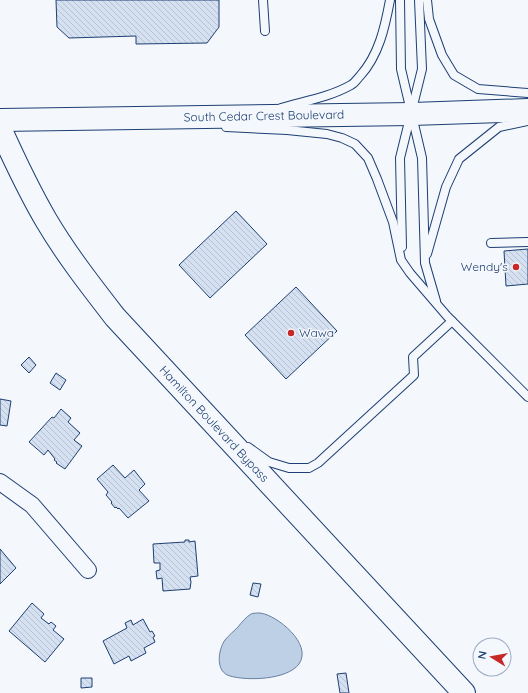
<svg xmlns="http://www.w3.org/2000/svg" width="528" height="693" viewBox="0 0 528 693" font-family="Quicksand,sans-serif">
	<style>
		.water { fill: #bed0e5; stroke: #687fa3 }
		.building { fill: url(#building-back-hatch); stroke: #1d3f73 }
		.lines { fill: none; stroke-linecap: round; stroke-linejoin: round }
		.service-casing { stroke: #1d3f73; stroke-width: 10 }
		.minor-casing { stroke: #1d3f73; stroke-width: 18 }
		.primary-casing { stroke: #1d3f73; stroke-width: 24 }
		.service { stroke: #f4f7fb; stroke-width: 8 }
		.minor { stroke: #f4f7fb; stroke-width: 16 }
		.primary { stroke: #f4f7fb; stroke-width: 22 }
		.poi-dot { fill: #c62828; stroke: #f4f7fb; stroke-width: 1.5 }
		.labels { text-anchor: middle; stroke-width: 3; stroke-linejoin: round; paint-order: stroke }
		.street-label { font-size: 12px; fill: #1d3f73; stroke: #f4f7fb }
		.poi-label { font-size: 12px; fill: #1d3f73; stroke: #f4f7fb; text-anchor: end }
	</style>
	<defs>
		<pattern id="building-back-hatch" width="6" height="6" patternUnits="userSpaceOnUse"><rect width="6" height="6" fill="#d5e0f0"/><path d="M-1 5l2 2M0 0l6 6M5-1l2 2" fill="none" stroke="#b6c1d1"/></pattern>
	</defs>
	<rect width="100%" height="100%" fill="#f4f7fb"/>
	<!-- water -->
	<path class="water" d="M260 613C277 615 313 644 299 664 287 680 247 681 230 676 215 672 218 650 225 640 229 635 234 631 238 627 241 623 246 617 251 614 253 613 257 613 260 613Z"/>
	<!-- building -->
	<g class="building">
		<polygon points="56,0 219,0 219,27 207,43 136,44 136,36 69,38 57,27"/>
		<polygon points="236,211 267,244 210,298 179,265"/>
		<polygon points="528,249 528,284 506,286 504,251"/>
		<polygon points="296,287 337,331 286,379 245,335"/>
		<polygon points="29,357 36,365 29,373 21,365"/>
		<polygon points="56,373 66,380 60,390 50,383"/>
		<polygon points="0,399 11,401 7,426 0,425"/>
		<polygon points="61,409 71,418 68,422 80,433 74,440 82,446 65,469 56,463 57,462 54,460 55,459 48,450 44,455 29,442 52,417 54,418"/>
		<polygon points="113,465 125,478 134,470 145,484 139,490 149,501 128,518 119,508 118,509 116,507 115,508 111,503 112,502 106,495 108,492 97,479"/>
		<polygon points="185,540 189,540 189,542 195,541 198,576 190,577 191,582 190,589 163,591 162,578 157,579 156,571 160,570 160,563 154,563 153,544 185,542"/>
		<polygon points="0,549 16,568 0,584"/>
		<polygon points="253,583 261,584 258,597 250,595"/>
		<polygon points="32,603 44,614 41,618 49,624 51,622 56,626 53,630 64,639 45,662 9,631"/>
		<polygon points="143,619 150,632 152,631 155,636 153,637 155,642 144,648 146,653 131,661 129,656 114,664 103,641 127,628 125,623 131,620 133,625"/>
		<polygon points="346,673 349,693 340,693 337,674"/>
		<polygon points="81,678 92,678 92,687 81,688"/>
	</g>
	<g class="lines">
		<defs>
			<g id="service">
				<polyline points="263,0 265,31"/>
				<polyline points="400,0 401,69 422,158 425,263 436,301"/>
				<polyline points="427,0 429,19 442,55 454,75 478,89 528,93"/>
				<path d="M281 108C305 101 330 97 351 85 355 83 357 79 360 76 379 55 385 27 390 0"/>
				<polyline points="226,127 287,130 327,134 342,138 355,144 368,158 377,179 393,222 401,260 410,273 447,316 528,397"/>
				<polyline points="491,243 528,242"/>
				<polyline points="402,247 400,158 422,69 419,0"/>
				<polyline points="427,254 446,187 459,159 499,127 528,121"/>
				<polyline points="248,447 269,462 289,468 309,468 318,463 414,375 413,357 452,321"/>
			</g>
			<polyline id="minor" points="0,482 32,505 88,570"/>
			<g id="primary">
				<polyline points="0,120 412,114 528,110"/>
				<path d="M0 128C14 159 29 191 46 220 66 254 91 286 115 317L464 693"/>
			</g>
		</defs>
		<!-- service casing -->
		<use href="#service" class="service-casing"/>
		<!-- minor casing -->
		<use href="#minor" class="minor-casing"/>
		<!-- primary casing -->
		<use href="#primary" class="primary-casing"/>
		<!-- service -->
		<use href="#service" class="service"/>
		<!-- minor -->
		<use href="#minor" class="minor"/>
		<!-- primary -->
		<use href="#primary" class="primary"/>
	</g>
	<!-- markers -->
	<g class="poi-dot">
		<circle cx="516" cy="267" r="4"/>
		<circle cx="291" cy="333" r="4"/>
	</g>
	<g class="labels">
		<!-- street labels -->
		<g class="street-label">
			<text transform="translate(264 116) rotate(-1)" y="4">South Cedar Crest Boulevard</text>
			<text transform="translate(214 424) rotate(47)" y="4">Hamilton Boulevard Bypass</text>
		</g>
		<!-- poi labels -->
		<g class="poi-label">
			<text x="508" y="271">Wendy's</text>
			<text x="299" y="337" text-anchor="start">Wawa</text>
		</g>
	</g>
	<!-- north arrow -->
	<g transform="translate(492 657) rotate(281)"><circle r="19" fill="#f4f7fb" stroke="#9eadc5"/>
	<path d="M0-3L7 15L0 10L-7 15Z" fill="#c62828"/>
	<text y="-6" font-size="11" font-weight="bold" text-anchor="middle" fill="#1d3f73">N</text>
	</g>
</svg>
